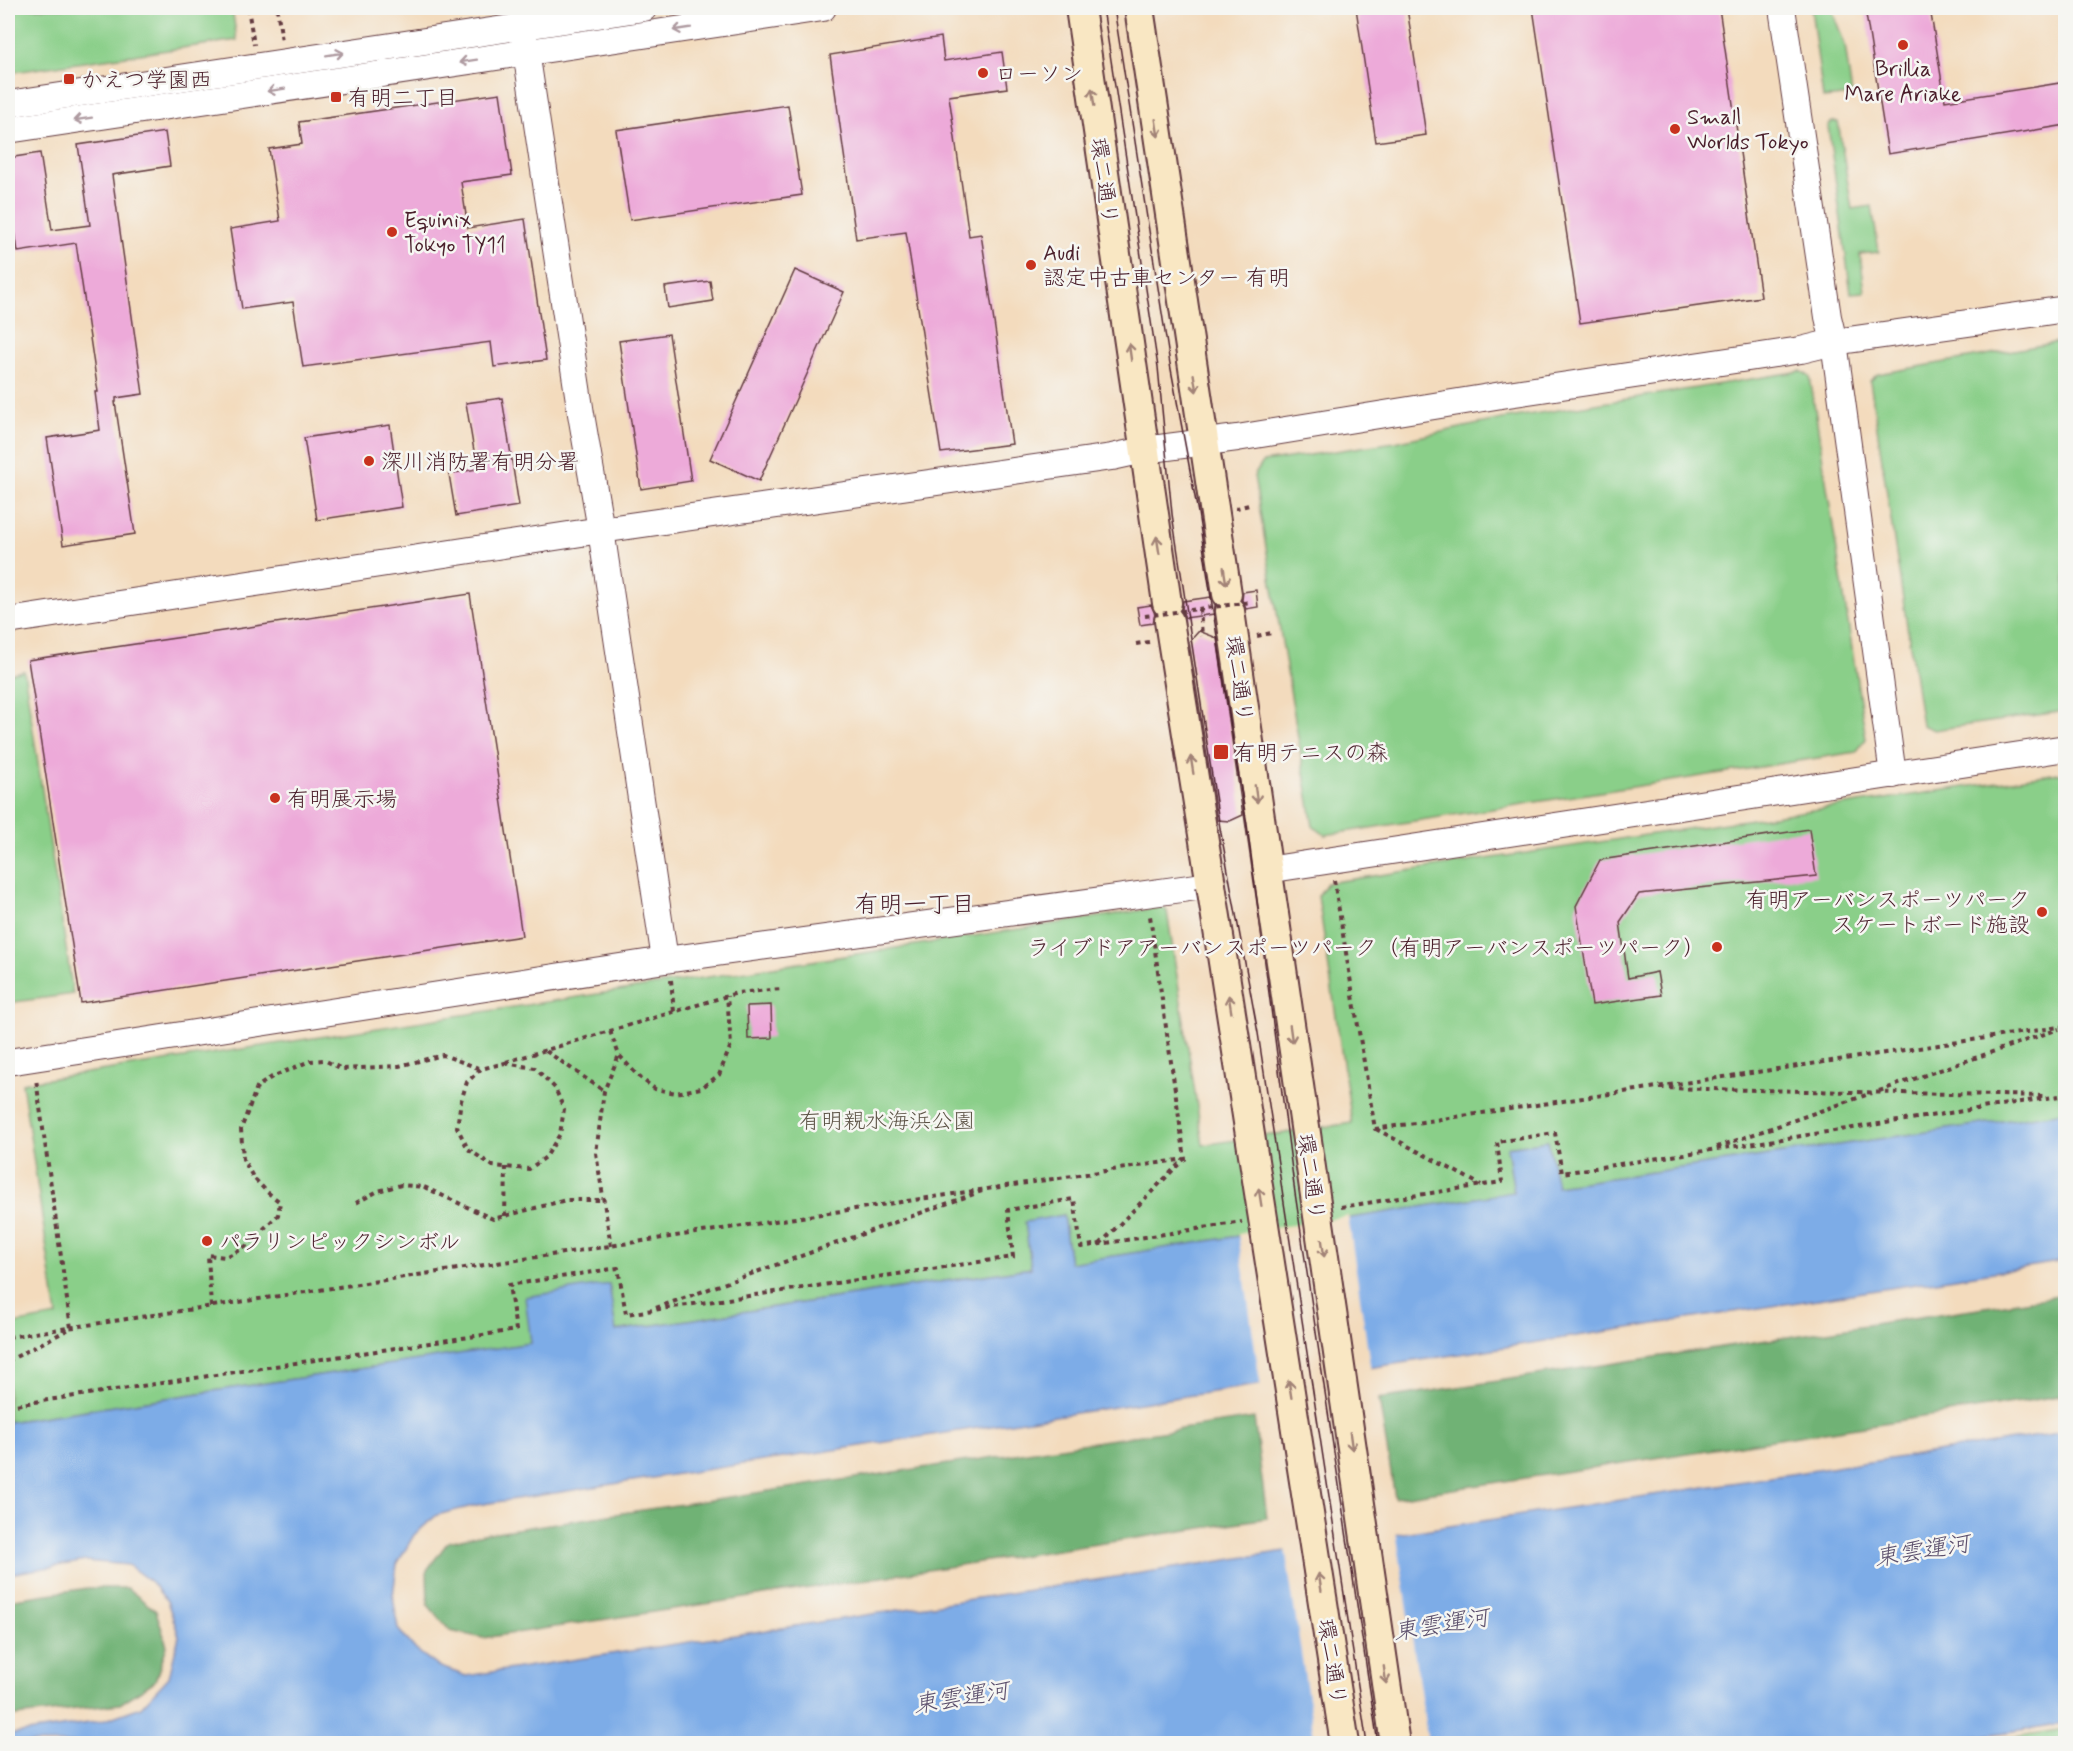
<svg xmlns="http://www.w3.org/2000/svg" width="2073" height="1751" viewBox="0 0 2073 1751" font-family="Mynerve,'Klee One',sans-serif">
	<style>
		.green { fill: #8acf89; stroke: #6a775a; stroke-width: 1.5 }
		.forest { fill: #6fb275; stroke: #5c6850; stroke-width: 1.5 }
		.water { fill: #7dace7; stroke: #646689; stroke-width: 1.5 }
		.pier { fill: #f3dbbd }
		.building { fill: #edaad9 }
		.lines { fill: none; stroke-linecap: round; stroke-linejoin: round }
		.service-casing { stroke: #633b41; stroke-width: 14 }
		.tertiary-casing { stroke: #633b41; stroke-width: 28 }
		.secondary-casing { stroke: #633b41; stroke-width: 32 }
		.path { stroke: #633b41; stroke-width: 4; stroke-dasharray: 4.5 4.5; stroke-linecap: butt }
		.service { stroke: #fff; stroke-width: 10 }
		.tertiary { stroke: #fff; stroke-width: 26 }
		.secondary { stroke: #f9e7c3; stroke-width: 28 }
		.tram { stroke: #4a1f2b; stroke-width: 1.5 }
		.secondary-bridge-casing { stroke: #633b41; stroke-width: 32; stroke-linecap: butt }
		.path-bridge { stroke: #633b41; stroke-width: 4; stroke-dasharray: 4.5 4.5; stroke-linecap: butt }
		.secondary-bridge { stroke: #f9e7c3; stroke-width: 28 }
		.oneway { stroke: #ae9aa0 }
		.oneway2 { stroke: #a28377 }
		.poi-dot { fill: #c8321e; stroke: #f6f6f2; stroke-width: 2 }
		.labels { text-anchor: middle; stroke-width: 5; stroke-linejoin: round; paint-order: stroke }
		.poi-label { font-size: 22px; fill: #4a1f2b; stroke: #f6f6f2; text-anchor: start }
		.street-label { font-size: 22px; fill: #4a1f2b; stroke: #f6f6f2 }
		.park-label { font-size: 22px; fill: #5d5447; stroke: #f6f6f2 }
		.neighbourhood-label { font-size: 24px; fill: #4a1f2b; stroke: #f6f6f2 }
		.water-label { font-size: 24px; font-style: italic; fill: #5c506d; stroke: #f6f6f2 }
	</style>
	<rect width="100%" height="100%" fill="#f6f6f2"/>
	<filter id="ink" filterUnits="userSpaceOnUse"><feTurbulence type="fractalNoise" baseFrequency=".0167" numOctaves="2"/><feDisplacementMap in="SourceGraphic" scale="12" xChannelSelector="R" yChannelSelector="G"/><feConvolveMatrix kernelMatrix="1 2 1 2 8 2 1 2 1" color-interpolation-filters="sRGB"/></filter>
	<filter id="wash" filterUnits="userSpaceOnUse"><feTurbulence type="fractalNoise" baseFrequency=".008" numOctaves="4" result="noise"/><feDisplacementMap in="SourceGraphic" scale="24" xChannelSelector="R" yChannelSelector="G"/><feGaussianBlur stdDeviation="1.35" result="paint"/><feColorMatrix in="noise" values="0 0 0 0 0 0 0 0 0 0 0 0 0 0 0 0 0 1.4 0 .05"/><feComposite in="paint" operator="in"/></filter>
	<g filter="url(#wash)">
		<rect width="100%" height="100%" fill="#f3dbbd"/>
		<!-- green -->
		<g class="green">
			<polygon points="8,8 232,8 237,40 8,73"/>
			<polygon points="1811,8 1828,8 1832,10 1845,45 1852,95 1823,98"/>
			<polygon points="1832,122 1838,122 1852,209 1872,206 1879,252 1860,254 1865,292 1851,293 1828,126"/>
			<polygon points="2065,341 2065,711 1934,730 1922,725 1870,381 1878,374"/>
			<polygon points="1801,371 1810,377 1866,739 1856,752 1325,835 1313,826 1254,476 1263,462 1395,442 1502,419"/>
			<polygon points="24,671 73,994 8,1003 8,674"/>
			<polygon points="2065,772 2065,1112 1556,1186 1548,1141 1507,1147 1514,1192 1070,1263 1063,1215 1032,1268 615,1331 609,1284 532,1343 8,1422 8,1325 57,1316 22,1083 1162,907 1167,911 1203,1145 1352,1123 1318,896 1327,883"/>
			<polygon points="2065,1729 2065,1743 1974,1743"/>
		</g>
		<!-- forest -->
		<g class="forest">
			<polygon points="2065,1295 2065,1395 1395,1498 1379,1399"/>
			<polygon points="1254,1418 1267,1518 483,1638 450,1631 428,1605 427,1570 448,1542 483,1534"/>
			<polygon points="88,1588 127,1588 156,1611 167,1646 155,1681 120,1704 8,1717 8,1600"/>
		</g>
		<!-- water -->
		<polygon class="water" points="2065,1112 2065,1261 477,1505 437,1515 414,1535 397,1564 393,1596 398,1629 416,1650 438,1666 466,1676 2065,1432 2065,1723 1930,1744 8,1743 8,1735 102,1721 141,1707 169,1677 179,1636 167,1601 151,1582 128,1565 86,1561 8,1574 8,1422 531,1343 525,1297 609,1284 616,1331 1031,1268 1025,1222 1063,1215 1070,1263 1514,1192 1507,1147 1548,1141 1557,1186"/>
		<!-- pier -->
		<g class="pier">
			<polygon points="1348,1216 1371,1371 1261,1388 1238,1234"/>
			<polygon points="1396,1531 1428,1743 1315,1743 1285,1548"/>
		</g>
		<g id="blocks">
			<!-- building -->
			<g class="building">
				<polygon points="1356,8 1407,8 1426,135 1376,142"/>
				<polygon points="1533,8 1719,8 1761,297 1580,323"/>
				<polygon points="1865,8 1930,8 1945,101 2066,82 2066,125 1888,154"/>
				<polygon points="941,37 944,61 1002,52 1007,88 949,96 969,236 981,234 1012,444 941,453 906,232 856,239 830,55"/>
				<polygon points="500,93 512,175 461,182 468,228 525,219 546,360 494,367 491,342 303,367 293,302 242,309 230,229 280,221 269,149 302,144 299,122"/>
				<polygon points="788,105 802,195 630,220 616,130"/>
				<polygon points="165,132 170,166 112,175 143,394 116,398 116,402 115,402 135,534 63,545 47,438 100,430 95,392 98,392 76,243 18,252 8,182 8,158 40,153 52,230 90,225 78,145"/>
				<polygon points="795,270 844,292 759,481 710,459"/>
				<polygon points="710,281 713,301 668,308 665,287"/>
				<polygon points="669,334 691,481 641,489 619,341"/>
				<polygon points="502,398 519,506 456,516 449,474 477,469 466,403"/>
				<polygon points="390,425 402,507 317,520 304,438"/>
				<polygon points="1256,590 1258,607 1246,609 1242,600 1243,592"/>
				<polygon points="470,594 522,936 81,1003 28,660"/>
				<polygon points="1211,597 1215,605 1214,614 1185,618 1182,610 1183,601"/>
				<polygon points="1151,605 1155,614 1153,623 1140,625 1137,607"/>
				<polygon points="1199,631 1217,638 1243,815 1230,821 1217,820 1189,642"/>
				<polygon points="1809,829 1816,876 1639,894 1620,922 1628,978 1657,972 1661,995 1592,1005 1576,906 1600,860"/>
				<polygon points="771,1005 772,1038 748,1039 747,1006"/>
			</g>
		</g>
	</g>
	<g filter="url(#ink)">
		<use href="#blocks" fill-opacity="0" stroke="#633b41" stroke-width="1.5"/>
		<g class="lines">
			<defs>
				<polyline id="service" points="519,8 522,25"/>
				<g id="tertiary">
					<polyline points="1782,8 1828,317 1834,342 1893,775"/>
					<polyline points="522,25 581,414 601,530 665,960"/>
					<polyline points="8,104 644,8"/>
					<polyline points="8,130 823,8"/>
					<polyline points="8,621 601,530 1112,457 1144,450 1237,438 1508,394 1801,350 1834,342 2066,309"/>
					<polyline points="1267,870 2066,748"/>
					<polyline points="8,1062 665,960 1211,885"/>
				</g>
				<g id="secondary">
					<polyline points="1080,8 1167,603"/>
					<polyline points="1139,8 1227,594"/>
					<polyline points="1230,611 1274,914"/>
					<polyline points="1169,621 1211,885"/>
				</g>
			</defs>
			<!-- service casing -->
			<use href="#service" class="service-casing"/>
			<!-- tertiary casing -->
			<use href="#tertiary" class="tertiary-casing"/>
			<!-- secondary casing -->
			<use href="#secondary" class="secondary-casing"/>
			<!-- path -->
			<g class="path">
				<polyline points="248,8 254,45"/>
				<polyline points="277,8 282,41"/>
				<polyline points="1237,510 1237,508 1249,505"/>
				<polyline points="1200,609 1202,636"/>
				<polyline points="1257,636 1271,633"/>
				<polyline points="1136,644 1149,642"/>
				<polyline points="1334,880 1375,1129 2066,1026"/>
				<polyline points="671,980 674,1012"/>
				<polyline points="610,1031 619,1055 638,1076 655,1089 676,1093 701,1088 719,1075 731,1045 727,996"/>
				<polyline points="546,1051 604,1091"/>
				<polyline points="506,1062 737,993 781,989"/>
				<polygon points="505,1063 535,1068 555,1088 564,1109 560,1134 546,1157 529,1169 493,1166 468,1149 457,1127 461,1101 467,1082 481,1069"/>
				<polyline points="1660,1088 2046,1096"/>
				<polyline points="1879,1091 2059,1029"/>
				<polyline points="1376,1129 1481,1185"/>
				<polyline points="1717,1147 1872,1093"/>
				<polyline points="356,1203 378,1191 401,1185 424,1187 493,1219 566,1200 603,1200"/>
				<polyline points="1341,1207 1502,1182 1497,1142 1555,1133 1562,1173 2066,1095"/>
				<polyline points="505,1216 506,1167"/>
				<polyline points="1100,1244 1184,1159"/>
				<polyline points="611,1246 596,1153 604,1091 619,1055"/>
				<polyline points="211,1307 208,1255 226,1257 245,1247 278,1215 280,1202 267,1192 253,1177 243,1159 241,1129 257,1087 272,1077 310,1061 324,1060 342,1069 399,1066 443,1055 481,1069"/>
				<polyline points="656,1308 982,1191"/>
				<polyline points="8,1337 1185,1159 1150,916"/>
				<polyline points="8,1361 71,1328 36,1079"/>
				<polyline points="8,1406 516,1330 509,1285 618,1268 626,1314 1013,1257 1008,1210 1074,1199 1081,1247 1242,1222"/>
			</g>
			<!-- service -->
			<use href="#service" class="service"/>
			<!-- tertiary -->
			<use href="#tertiary" class="tertiary"/>
			<!-- secondary -->
			<use href="#secondary" class="secondary"/>
			<!-- tram -->
			<g class="tram">
				<polyline points="1103,8 1158,367 1172,514 1220,828 1258,1033 1367,1744"/>
				<polyline points="1114,8 1170,364 1198,513 1235,754 1247,824 1295,1193 1378,1744"/>
			</g>
			<defs>
				<g id="secondary-bridge">
					<polyline points="1211,885 1345,1744"/>
					<polyline points="1274,914 1395,1744"/>
				</g>
			</defs>
			<!-- secondary-bridge casing -->
			<use href="#secondary-bridge" class="secondary-bridge-casing"/>
			<!-- path-bridge -->
			<polyline class="path-bridge" points="1145,616 1251,602"/>
			<!-- secondary-bridge -->
			<use href="#secondary-bridge" class="secondary-bridge"/>
		</g>
		<!-- one-way arrows -->
		<defs><path id="oneway-shaft" d="M-6 0H5M1.5-3L5.5 0L1.5 3" fill="none" stroke-width="1.6" stroke-linecap="round" stroke-linejoin="round" transform="scale(1.5)"/></defs>
		<g class="oneway">
			<use href="#oneway-shaft" transform="translate(682 29) rotate(171)"/>
			<use href="#oneway-shaft" transform="translate(335 54) rotate(-9)"/>
			<use href="#oneway-shaft" transform="translate(468 61) rotate(171)"/>
			<use href="#oneway-shaft" transform="translate(276 90) rotate(171)"/>
			<use href="#oneway-shaft" transform="translate(83 119) rotate(171)"/>
		</g>
		<g class="oneway2">
			<use href="#oneway-shaft" transform="translate(1093 97) rotate(-98)"/>
			<use href="#oneway-shaft" transform="translate(1157 128) rotate(81)"/>
			<use href="#oneway-shaft" transform="translate(1130 352) rotate(-98)"/>
			<use href="#oneway-shaft" transform="translate(1195 383) rotate(81)"/>
			<use href="#oneway-shaft" transform="translate(1158 545) rotate(-99)"/>
			<use href="#oneway-shaft" transform="translate(1225 576) rotate(81)"/>
			<use href="#oneway-shaft" transform="translate(1192 765) rotate(-99)"/>
			<use href="#oneway-shaft" transform="translate(1256 794) rotate(82)"/>
			<use href="#oneway-shaft" transform="translate(1230 1004) rotate(-99)"/>
			<use href="#oneway-shaft" transform="translate(1291 1034) rotate(82)"/>
			<use href="#oneway-shaft" transform="translate(1260 1197) rotate(-99)"/>
			<use href="#oneway-shaft" transform="translate(1323 1248) rotate(82)"/>
			<use href="#oneway-shaft" transform="translate(1290 1389) rotate(-99)"/>
			<use href="#oneway-shaft" transform="translate(1351 1441) rotate(82)"/>
			<use href="#oneway-shaft" transform="translate(1320 1582) rotate(-99)"/>
			<use href="#oneway-shaft" transform="translate(1385 1675) rotate(82)"/>
		</g>
	</g>
	<!-- markers -->
	<g class="poi-dot">
		<circle cx="1903" cy="45" r="6"/>
		<circle cx="983" cy="73" r="6"/>
		<rect x="63" y="73" width="12" height="12" rx="3"/>
		<rect x="330" y="91" width="12" height="12" rx="3"/>
		<circle cx="1675" cy="129" r="6"/>
		<circle cx="392" cy="232" r="6"/>
		<circle cx="1031" cy="265" r="6"/>
		<circle cx="369" cy="461" r="6"/>
		<rect x="1213" y="744" width="16" height="16" rx="3"/>
		<circle cx="275" cy="798" r="6"/>
		<circle cx="2042" cy="912" r="6"/>
		<circle cx="1717" cy="947" r="6"/>
		<circle cx="207" cy="1241" r="6"/>
	</g>
	<g class="labels">
		<!-- poi labels -->
		<g class="poi-label">
			<text x="1903" y="76" text-anchor="middle">Brillia<tspan x="1903" dy="25">Mare Ariake</tspan></text>
			<text x="995" y="81">ローソン</text>
			<text x="81" y="87">かえつ学園西</text>
			<text x="348" y="105">有明二丁目</text>
			<text x="1687" y="124">Small<tspan x="1687" dy="25">Worlds Tokyo</tspan></text>
			<text x="404" y="227">Equinix<tspan x="404" dy="25">Tokyo TY11</tspan></text>
			<text x="1043" y="260">Audi<tspan x="1043" dy="25">認定中古車センター 有明</tspan></text>
			<text x="381" y="469">深川消防署有明分署</text>
			<text x="1234" y="760">有明テニスの森</text>
			<text x="287" y="806">有明展示場</text>
			<text x="2030" y="907" text-anchor="end">有明アーバンスポーツパーク<tspan x="2030" dy="25">スケートボード施設</tspan></text>
			<text x="1705" y="955" text-anchor="end">ライブドアアーバンスポーツパーク（有明アーバンスポーツパーク）</text>
			<text x="219" y="1249">パラリンピックシンボル</text>
		</g>
		<!-- street labels -->
		<g class="street-label">
			<text transform="translate(1105 181) rotate(82)" y="8">環二通り</text>
			<text transform="translate(1240 679) rotate(82)" y="8">環二通り</text>
			<text transform="translate(1312 1177) rotate(82)" y="8">環二通り</text>
			<text transform="translate(1333 1662) rotate(81)" y="8">環二通り</text>
		</g>
		<!-- park labels -->
		<g class="park-label">
			<text x="887" y="1128">有明親水海浜公園</text>
		</g>
		<!-- neighbourhood labels -->
		<g class="neighbourhood-label">
			<text x="915" y="912">有明一丁目</text>
		</g>
		<!-- water labels -->
		<g class="water-label">
			<text transform="translate(1922 1550) rotate(-9)" y="8">東雲運河</text>
			<text transform="translate(1441 1624) rotate(-9)" y="8">東雲運河</text>
			<text transform="translate(961 1697) rotate(-9)" y="8">東雲運河</text>
		</g>
	</g>
	<!-- margin -->
	<rect width="2073" height="1751" fill="none" stroke="#f6f6f2" stroke-width="30"/>
</svg>
